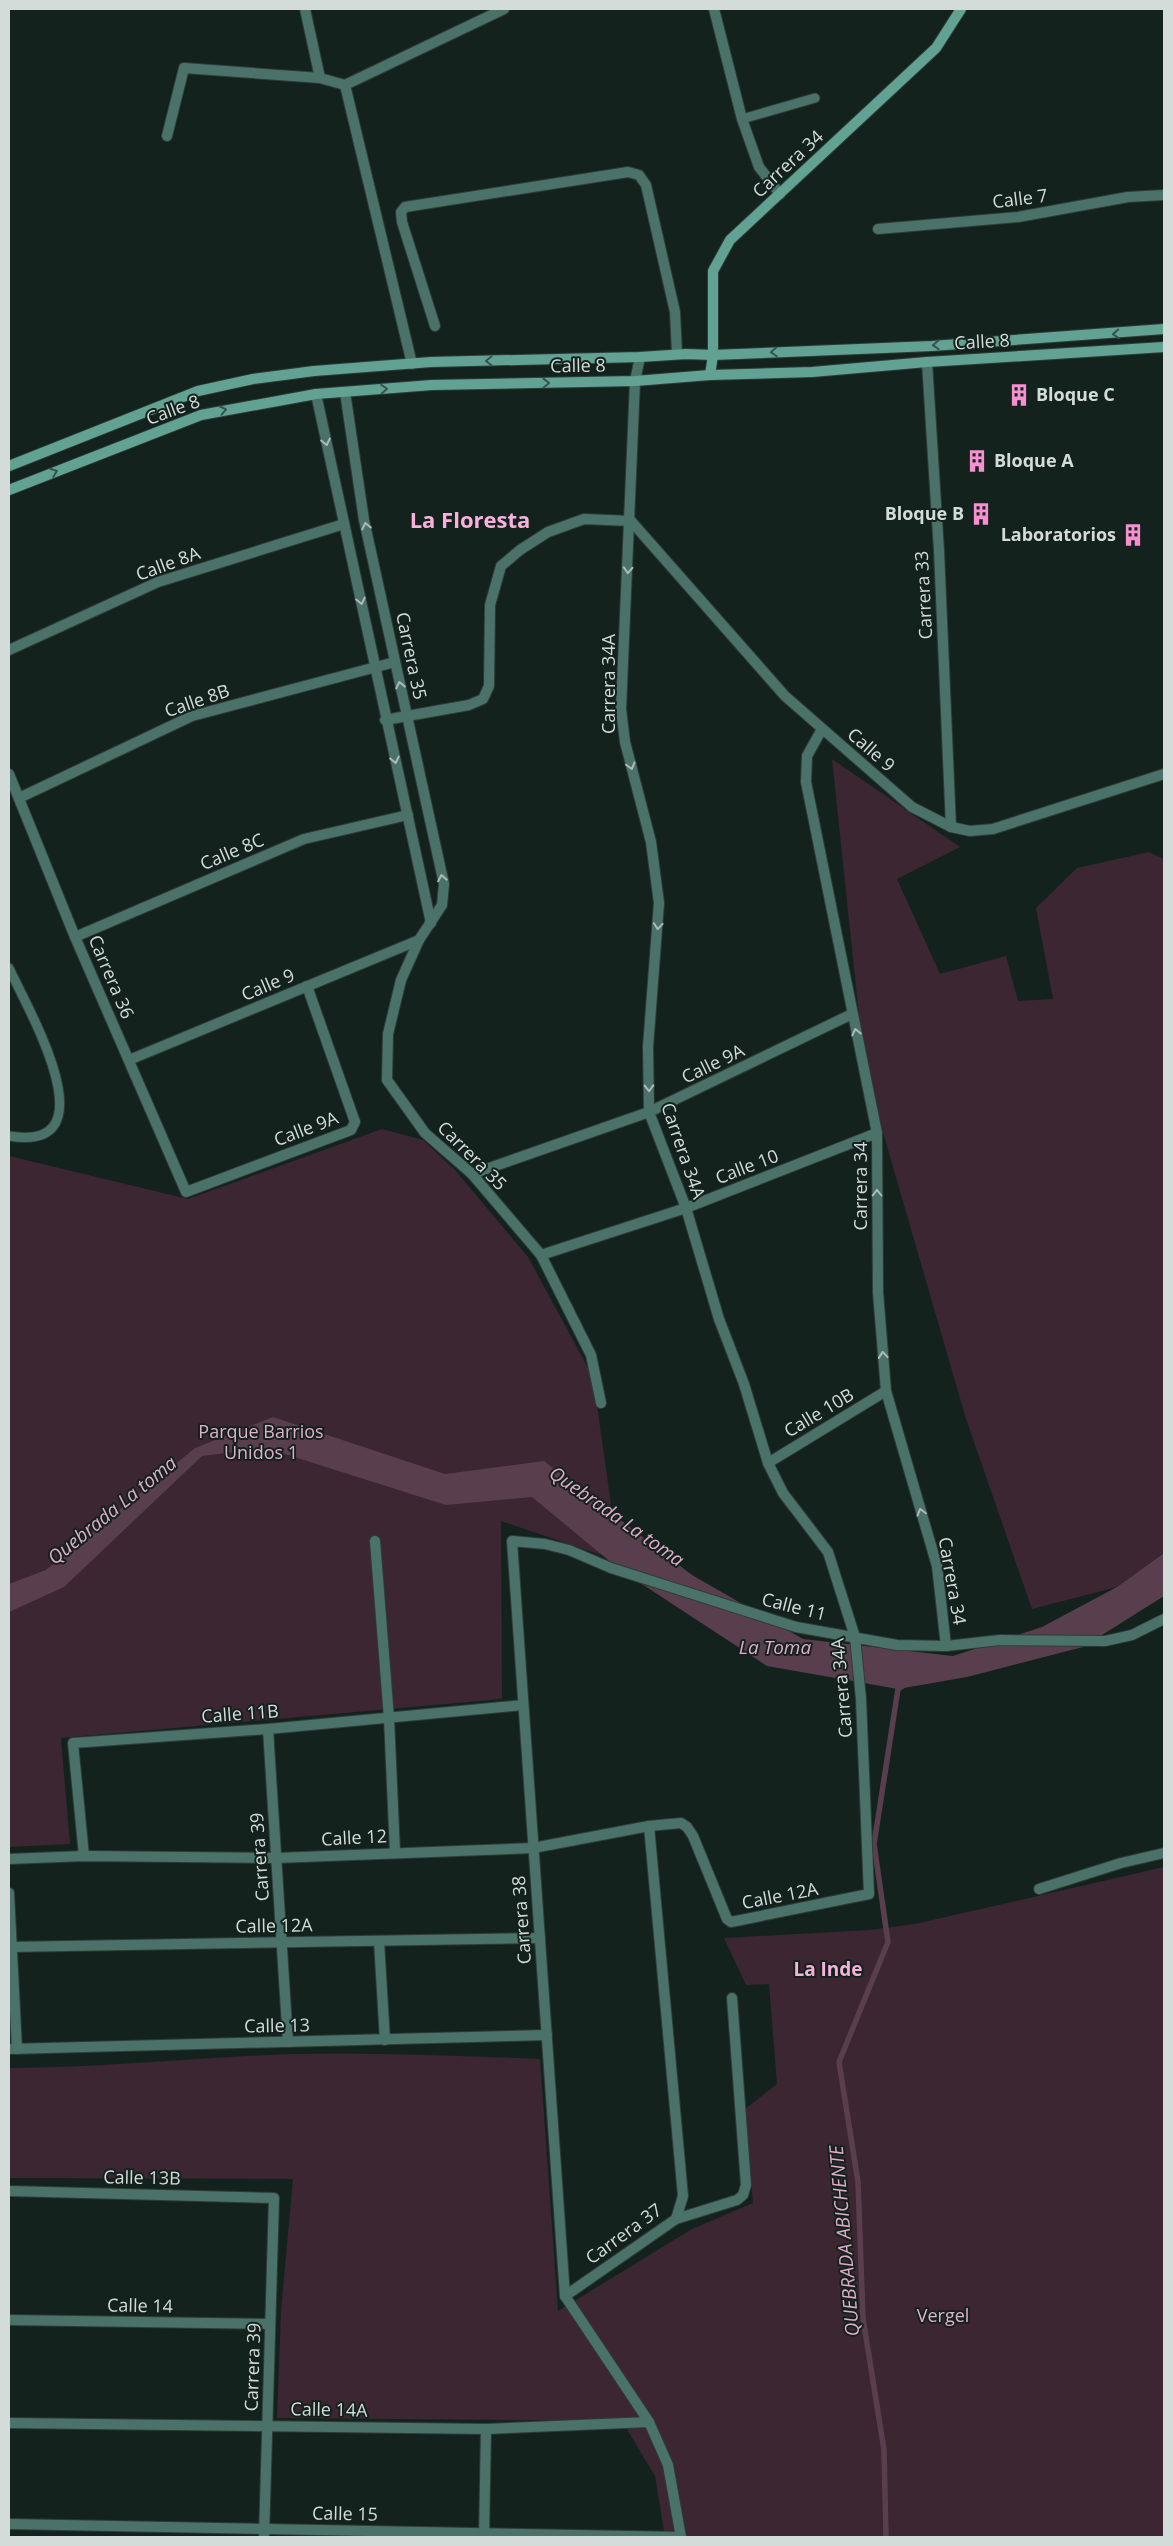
<svg xmlns="http://www.w3.org/2000/svg" width="1173" height="2546" viewBox="0 0 1173 2546" font-family="'Open Sans',sans-serif">
	<style>
		.green { fill: #3b2632 }
		.water { fill: #593f4e }
		.lines { fill: none; stroke-linecap: round; stroke-linejoin: round }
		.stream { stroke: #593f4e; stroke-width: 5.5 }
		.lane-casing { stroke: #2f3c38; stroke-width: 11 }
		.street-casing { stroke: #2f3c38; stroke-width: 12 }
		.secondary-casing { stroke: #2f3c38; stroke-width: 12 }
		.lane { stroke: #4b7269; stroke-width: 9 }
		.street { stroke: #4b7269; stroke-width: 10 }
		.secondary { stroke: #61a293; stroke-width: 10 }
		.oneway { stroke: #33554d }
		.oneway2 { stroke: #abbcb8 }
		.labels { text-anchor: middle; stroke-width: 4; stroke-linejoin: round; paint-order: stroke }
		.street-label { font-size: 18px; fill: #d4dcda; stroke: #14221e }
		.poi-label { font-size: 18px; font-weight: bold; fill: #d4dcda; stroke: #14221e; text-anchor: start }
		.park-label { font-size: 18px; fill: #e4afcd; stroke: #14221e }
		.water-label { font-size: 19px; font-style: italic; fill: #e1accb; stroke: #14221e }
		.neighbourhood-label { font-size: 19px; font-weight: bold; fill: #f9b0db; stroke: #14221e }
		.district-label { font-size: 22px; font-weight: bold; fill: #f9b0db; stroke: #14221e }
	</style>
	<rect width="100%" height="100%" fill="#14221e"/>
	<!-- green -->
	<g class="green">
		<polygon points="832,759 960,847 897,879 940,974 1006,956 1018,1001 1053,999 1036,908 1077,868 1149,852 1164,859 1164,1553 1117,1587 1032,1609 966,1419 882,1129 859,1015"/>
		<polygon points="382,1129 423,1140 455,1170 528,1257 593,1377 619,1561 501,1521 502,1699 61,1738 70,1844 9,1847 9,1156 188,1199"/>
		<path d="M1164 1867V2537H665L655 2476 622 2421 277 2418 281 2311 293 2179 9 2178V2068C104 2068 198 2057 293 2054 375 2052 458 2056 540 2059L558 2311 692 2229 753 2203 745 2109 777 2084 769 1984 746 1985 724 1938 869 1930 915 1924Z"/>
	</g>
	<!-- water -->
	<polygon class="water" points="273,1417 445,1474 544,1461 692,1575 803,1639 953,1656 1042,1627 1117,1587 1164,1553 1164,1596 1083,1647 967,1677 898,1689 767,1666 619,1569 532,1497 446,1505 266,1448 202,1456 64,1587 9,1612 9,1584 46,1570 195,1448"/>
	<g class="lines">
		<!-- stream -->
		<polyline class="stream" points="886,2537 884,2450 863,2318 858,2182 839,2062 888,1942 874,1844 898,1689 903,1686"/>
		<defs>
			<g id="lane">
				<polyline points="742,119 815,98"/>
				<path d="M9 968C26 1006 114 1154 9 1136"/>
			</g>
			<g id="street">
				<polyline points="305,9 320,78"/>
				<polyline points="714,9 742,119 759,167 780,194"/>
				<polyline points="345,85 412,364"/>
				<polyline points="167,136 184,68 320,78 345,85 504,9"/>
				<polyline points="878,229 1018,217 1128,197 1164,195"/>
				<polyline points="435,326 402,222 401,212 405,207 628,172 639,175 646,185 675,312 677,354"/>
				<polyline points="927,362 939,551 951,827"/>
				<polyline points="345,392 364,520 444,884 442,905 419,940 401,980 388,1034 387,1080 425,1133 472,1174 541,1255 591,1355 601,1403"/>
				<polyline points="316,394 431,923"/>
				<polyline points="631,521 785,696 912,807 951,827 970,831 993,829 1164,774"/>
				<polyline points="9,650 158,582 344,524"/>
				<polyline points="385,720 469,705 483,699 489,686 490,605 501,566 520,550 548,532 584,519 631,521"/>
				<polyline points="822,729 807,756 806,782 877,1133 878,1292 886,1391 937,1566 946,1646"/>
				<polyline points="9,774 75,937 186,1192 351,1130 355,1122 307,986"/>
				<polyline points="19,798 192,716 395,662"/>
				<polyline points="75,937 304,839 408,815"/>
				<polyline points="129,1060 419,940"/>
				<polyline points="472,1174 649,1112 852,1014"/>
				<polyline points="541,1255 686,1208 877,1133"/>
				<polyline points="768,1463 886,1391"/>
				<polyline points="375,1541 389,1718 395,1852"/>
				<polyline points="268,1729 288,2042"/>
				<polyline points="84,1856 73,1743 268,1729 523,1705"/>
				<polyline points="9,1859 84,1856 276,1858 533,1848 649,1826 681,1823 687,1827 693,1836 727,1919 731,1922 869,1894 861,1699 855,1637 828,1552 783,1493 768,1463 744,1384 719,1319 686,1208 649,1112 648,1047 659,903 651,842 625,742 621,709 635,381 640,357"/>
				<polyline points="1039,1889 1121,1863 1164,1853"/>
				<polyline points="9,1893 17,2049"/>
				<polyline points="379,1941 385,2040"/>
				<polyline points="9,1947 540,1938"/>
				<polyline points="9,2049 547,2035"/>
				<polyline points="9,2191 274,2198 264,2537"/>
				<polyline points="676,2219 737,2200 743,2195 746,2185 732,1998"/>
				<polyline points="565,2296 512,1541 545,1544 569,1550 611,1568 796,1627 897,1645 946,1646 1000,1640 1105,1641 1132,1635 1164,1619"/>
				<polyline points="565,2296 676,2219 683,2196 649,1826"/>
				<polyline points="9,2320 270,2324"/>
				<polyline points="9,2423 486,2429 649,2422"/>
				<polyline points="9,2524 681,2537 668,2465 649,2422 565,2296"/>
				<polyline points="484,2537 486,2429"/>
			</g>
			<g id="secondary">
				<polyline points="710,375 713,355 713,271 730,240 936,48 961,9"/>
				<polyline points="9,466 198,391 253,379 314,371 431,362 640,357 686,354 713,355 932,346 1164,329"/>
				<polyline points="9,490 201,415 316,394 432,385 635,381 710,375 812,372 927,362 1164,347"/>
			</g>
		</defs>
		<!-- lane casing -->
		<use href="#lane" class="lane-casing"/>
		<!-- street casing -->
		<use href="#street" class="street-casing"/>
		<!-- secondary casing -->
		<use href="#secondary" class="secondary-casing"/>
		<!-- lane -->
		<use href="#lane" class="lane"/>
		<!-- street -->
		<use href="#street" class="street"/>
		<!-- secondary -->
		<use href="#secondary" class="secondary"/>
	</g>
	<!-- one-way arrows -->
	<defs><path id="oneway-chevron" d="M-2-3.5L2.5 0L-2 3.5" fill="none" stroke-width="1.6" stroke-linecap="round" stroke-linejoin="round" transform="scale(1.25)"/></defs>
	<g class="oneway">
		<use href="#oneway-chevron" transform="translate(1116 334) rotate(176)"/>
		<use href="#oneway-chevron" transform="translate(936 345) rotate(177)"/>
		<use href="#oneway-chevron" transform="translate(774 352) rotate(177)"/>
		<use href="#oneway-chevron" transform="translate(489 361) rotate(179)"/>
		<use href="#oneway-chevron" transform="translate(546 383) rotate(-1)"/>
		<use href="#oneway-chevron" transform="translate(384 389) rotate(-4)"/>
		<use href="#oneway-chevron" transform="translate(223 410) rotate(-12)"/>
		<use href="#oneway-chevron" transform="translate(54 472) rotate(-21)"/>
	</g>
	<g class="oneway2">
		<use href="#oneway-chevron" transform="translate(326 442) rotate(78)"/>
		<use href="#oneway-chevron" transform="translate(366 526) rotate(-102)"/>
		<use href="#oneway-chevron" transform="translate(628 570) rotate(93)"/>
		<use href="#oneway-chevron" transform="translate(361 601) rotate(78)"/>
		<use href="#oneway-chevron" transform="translate(400 685) rotate(-102)"/>
		<use href="#oneway-chevron" transform="translate(395 760) rotate(77)"/>
		<use href="#oneway-chevron" transform="translate(631 766) rotate(75)"/>
		<use href="#oneway-chevron" transform="translate(442 878) rotate(-100)"/>
		<use href="#oneway-chevron" transform="translate(658 926) rotate(94)"/>
		<use href="#oneway-chevron" transform="translate(856 1032) rotate(-102)"/>
		<use href="#oneway-chevron" transform="translate(649 1088) rotate(89)"/>
		<use href="#oneway-chevron" transform="translate(877 1193) rotate(-90)"/>
		<use href="#oneway-chevron" transform="translate(883 1355) rotate(-95)"/>
		<use href="#oneway-chevron" transform="translate(921 1512) rotate(-106)"/>
	</g>
	<!-- icons -->
	<defs>
		<symbol id="building-bare" viewBox="-9 -9 18 18"><path d="M-4-6H4V6H1V3H-1V6H-4ZM-2.5-4.3h1.7v1.8h-1.7ZM.8-4.3h1.7v1.8H.8ZM-2.5-1h1.7V.8h-1.7ZM.8-1h1.7V.8H.8Z" fill="#f790ce" stroke="#14221e" stroke-width="2.5" paint-order="stroke"/></symbol>
	</defs>
	<g fill-rule="evenodd">
		<use href="#building-bare" x="1003" y="379" width="32" height="32"/>
		<use href="#building-bare" x="961" y="445" width="32" height="32"/>
		<use href="#building-bare" x="965" y="498" width="32" height="32"/>
		<use href="#building-bare" x="1117" y="519" width="32" height="32"/>
	</g>
	<g class="labels">
		<!-- street labels -->
		<g class="street-label">
			<text transform="translate(788 164) rotate(-43)" y="6">Carrera 34</text>
			<text transform="translate(1020 199) rotate(-7)" y="6">Calle 7</text>
			<text transform="translate(982 342) rotate(-3)" y="6">Calle 8</text>
			<text transform="translate(578 366) rotate(-1)" y="6">Calle 8</text>
			<text transform="translate(173 410) rotate(-20)" y="6">Calle 8</text>
			<text transform="translate(168 564) rotate(-20)" y="6">Calle 8A</text>
			<text transform="translate(924 595) rotate(-93)" y="6">Carrera 33</text>
			<text transform="translate(411 656) rotate(78)" y="6">Carrera 35</text>
			<text transform="translate(609 684) rotate(-90)" y="6">Carrera 34A</text>
			<text transform="translate(197 701) rotate(-19)" y="6">Calle 8B</text>
			<text transform="translate(871 750) rotate(41)" y="6">Calle 9</text>
			<text transform="translate(232 852) rotate(-23)" y="6">Calle 8C</text>
			<text transform="translate(111 977) rotate(67)" y="6">Carrera 36</text>
			<text transform="translate(268 985) rotate(-23)" y="6">Calle 9</text>
			<text transform="translate(713 1064) rotate(-26)" y="6">Calle 9A</text>
			<text transform="translate(306 1129) rotate(-21)" y="6">Calle 9A</text>
			<text transform="translate(683 1151) rotate(71)" y="6">Carrera 34A</text>
			<text transform="translate(472 1156) rotate(45)" y="6">Carrera 35</text>
			<text transform="translate(747 1167) rotate(-21)" y="6">Calle 10</text>
			<text transform="translate(861 1186) rotate(-90)" y="6">Carrera 34</text>
			<text transform="translate(819 1413) rotate(-31)" y="6">Calle 10B</text>
			<text transform="translate(952 1581) rotate(80)" y="6">Carrera 34</text>
			<text transform="translate(794 1607) rotate(14)" y="6">Calle 11</text>
			<text transform="translate(842 1688) rotate(-95)" y="6">Carrera 34A</text>
			<text transform="translate(240 1714) rotate(-4)" y="6">Calle 11B</text>
			<text transform="translate(354 1838) rotate(-3)" y="6">Calle 12</text>
			<text transform="translate(260 1857) rotate(-94)" y="6">Carrera 39</text>
			<text transform="translate(780 1896) rotate(-11)" y="6">Calle 12A</text>
			<text transform="translate(522 1920) rotate(-94)" y="6">Carrera 38</text>
			<text transform="translate(274 1926) rotate(-1)" y="6">Calle 12A</text>
			<text transform="translate(277 2026) rotate(-1)" y="6">Calle 13</text>
			<text transform="translate(142 2178) rotate(1)" y="6">Calle 13B</text>
			<text transform="translate(624 2234) rotate(-36)" y="6">Carrera 37</text>
			<text transform="translate(140 2306) rotate(1)" y="6">Calle 14</text>
			<text transform="translate(253 2367) rotate(-88)" y="6">Carrera 39</text>
			<text transform="translate(329 2410) rotate(1)" y="6">Calle 14A</text>
			<text transform="translate(345 2514) rotate(1)" y="6">Calle 15</text>
		</g>
		<!-- poi labels -->
		<g class="poi-label">
			<text x="1036" y="401">Bloque C</text>
			<text x="994" y="467">Bloque A</text>
			<text x="964" y="520" text-anchor="end">Bloque B</text>
			<text x="1116" y="541" text-anchor="end">Laboratorios</text>
		</g>
		<!-- park labels -->
		<g class="park-label">
			<text x="261" y="1438">Parque Barrios<tspan x="261" dy="21">Unidos 1</tspan></text>
			<text x="943" y="2322">Vergel</text>
		</g>
		<!-- water labels -->
		<g class="water-label">
			<text transform="translate(112 1510) rotate(-39)" y="7">Quebrada La toma</text>
			<text transform="translate(617 1516) rotate(35)" y="7">Quebrada La toma</text>
			<text x="775" y="1654">La Toma</text>
			<text transform="translate(844 2241) rotate(-95)" y="7">QUEBRADA ABICHENTE</text>
		</g>
		<!-- neighbourhood labels -->
		<g class="neighbourhood-label">
			<text x="828" y="1976">La Inde</text>
		</g>
		<!-- district labels -->
		<g class="district-label">
			<text x="470" y="528">La Floresta</text>
		</g>
	</g>
	<!-- border -->
	<rect width="1173" height="2546" fill="none" stroke="#d4dcda" stroke-width="20"/>
</svg>
